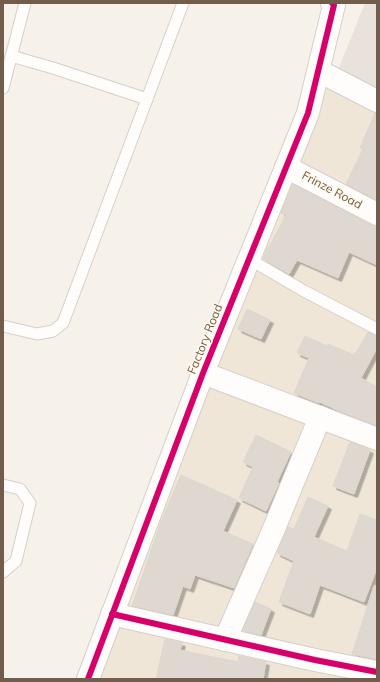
<svg xmlns="http://www.w3.org/2000/svg" width="380" height="682" viewBox="0 0 380 682" font-family="Mulish,sans-serif">
	<style>
		.residential { fill: #efe6d8 }
		.industrial { fill: #e8e2db }
		.building { fill: #dfd8d0; stroke: #dfd6cc; filter: url(#shadow) }
		.lines { fill: none; stroke-linecap: round; stroke-linejoin: round }
		.service-casing { stroke: #d5cfc8; stroke-width: 13 }
		.minor-casing { stroke: #d5cfc8; stroke-width: 24 }
		.tertiary-casing { stroke: #d5cfc8; stroke-width: 24 }
		.service { stroke: #fefdfc; stroke-width: 11 }
		.minor { stroke: #fefdfc; stroke-width: 22 }
		.tertiary { stroke: #fefdfc; stroke-width: 22 }
		.cycleway-casing { stroke: #fef8eb; stroke-width: 8 }
		.cycleway { stroke: #d6006c; stroke-width: 6 }
		.labels { text-anchor: middle; stroke-width: 3; stroke-linejoin: round; paint-order: stroke }
		.street-label { font-size: 12px; fill: #725d4c; stroke: #fef8eb }
	</style>
	<defs>
		<filter id="shadow"><feDropShadow dx="3.5" dy="3.5" stdDeviation="0" flood-color="#0004"/></filter>
	</defs>
	<rect width="100%" height="100%" fill="#f6f2ea"/>
	<!-- residential -->
	<g class="residential">
		<polygon points="329,82 377,91 377,432 209,370"/>
		<polygon points="208,385 377,449 377,679 99,679"/>
	</g>
	<!-- industrial -->
	<polygon class="industrial" points="365,3 377,3 377,91 338,70"/>
	<!-- building -->
	<g class="building">
		<polygon points="375,113 377,113 377,200 346,184 363,149 360,148"/>
		<polygon points="293,184 371,225 377,226 377,265 349,252 338,278 297,260 289,274 263,259 268,247 269,247 286,215 281,213"/>
		<polygon points="247,309 270,320 261,339 238,329"/>
		<polygon points="368,332 377,336 377,348 361,378 377,387 377,426 337,410 320,402 319,403 294,393 309,358 297,353 305,336 327,346 328,344 354,355 355,352 356,353"/>
		<polygon points="256,435 291,452 277,482 279,483 266,511 239,498 253,467 243,462"/>
		<polygon points="350,442 370,450 354,494 333,486"/>
		<polygon points="181,475 237,500 223,531 253,544 234,588 195,575 190,589 183,586 173,615 132,606 162,519"/>
		<polygon points="308,497 328,506 314,537 347,551 360,514 377,520 377,568 364,602 320,585 310,614 279,602 294,561 277,553 288,527 294,529"/>
		<polygon points="374,586 377,586 377,659 352,654"/>
		<polygon points="255,602 271,609 261,635 243,631"/>
		<polygon points="165,639 182,643 180,650 238,662 239,656 266,662 263,679 156,679"/>
	</g>
	<g class="lines">
		<defs>
			<g id="service">
				<polyline points="11,56 53,68 147,99"/>
				<polyline points="3,88 25,3"/>
				<polyline points="249,259 304,291 377,329"/>
				<polyline points="3,326 37,334 53,331 63,323 183,3"/>
				<polyline points="3,485 20,489 30,503 16,561 3,572"/>
			</g>
			<g id="minor">
				<polyline points="319,71 377,101"/>
				<polyline points="286,167 377,214"/>
				<polyline points="203,373 377,439"/>
				<polyline points="112,614 315,660 377,672"/>
				<polyline points="225,640 273,531 320,417"/>
			</g>
			<polyline id="tertiary" points="88,679 203,373 308,113 334,5 332,3"/>
		</defs>
		<!-- service casing -->
		<use href="#service" class="service-casing"/>
		<!-- minor casing -->
		<use href="#minor" class="minor-casing"/>
		<!-- tertiary casing -->
		<use href="#tertiary" class="tertiary-casing"/>
		<!-- service -->
		<use href="#service" class="service"/>
		<!-- minor -->
		<use href="#minor" class="minor"/>
		<!-- tertiary -->
		<use href="#tertiary" class="tertiary"/>
		<defs>
			<g id="cycleway">
				<polyline points="112,614 315,660 377,672"/>
				<polyline points="88,679 203,373 308,113 334,5 332,3"/>
			</g>
		</defs>
		<!-- cycleway casing -->
		<use href="#cycleway" class="cycleway-casing"/>
		<!-- cycleway -->
		<use href="#cycleway" class="cycleway"/>
	</g>
	<g class="labels">
		<!-- street labels -->
		<g class="street-label">
			<text transform="translate(332 190) rotate(28)" y="4">Frinze Road</text>
			<text transform="translate(205 339) rotate(-68)" y="4">Factory Road</text>
		</g>
	</g>
	<!-- border -->
	<rect width="380" height="682" fill="none" stroke="#725d4c" stroke-width="8"/>
</svg>
